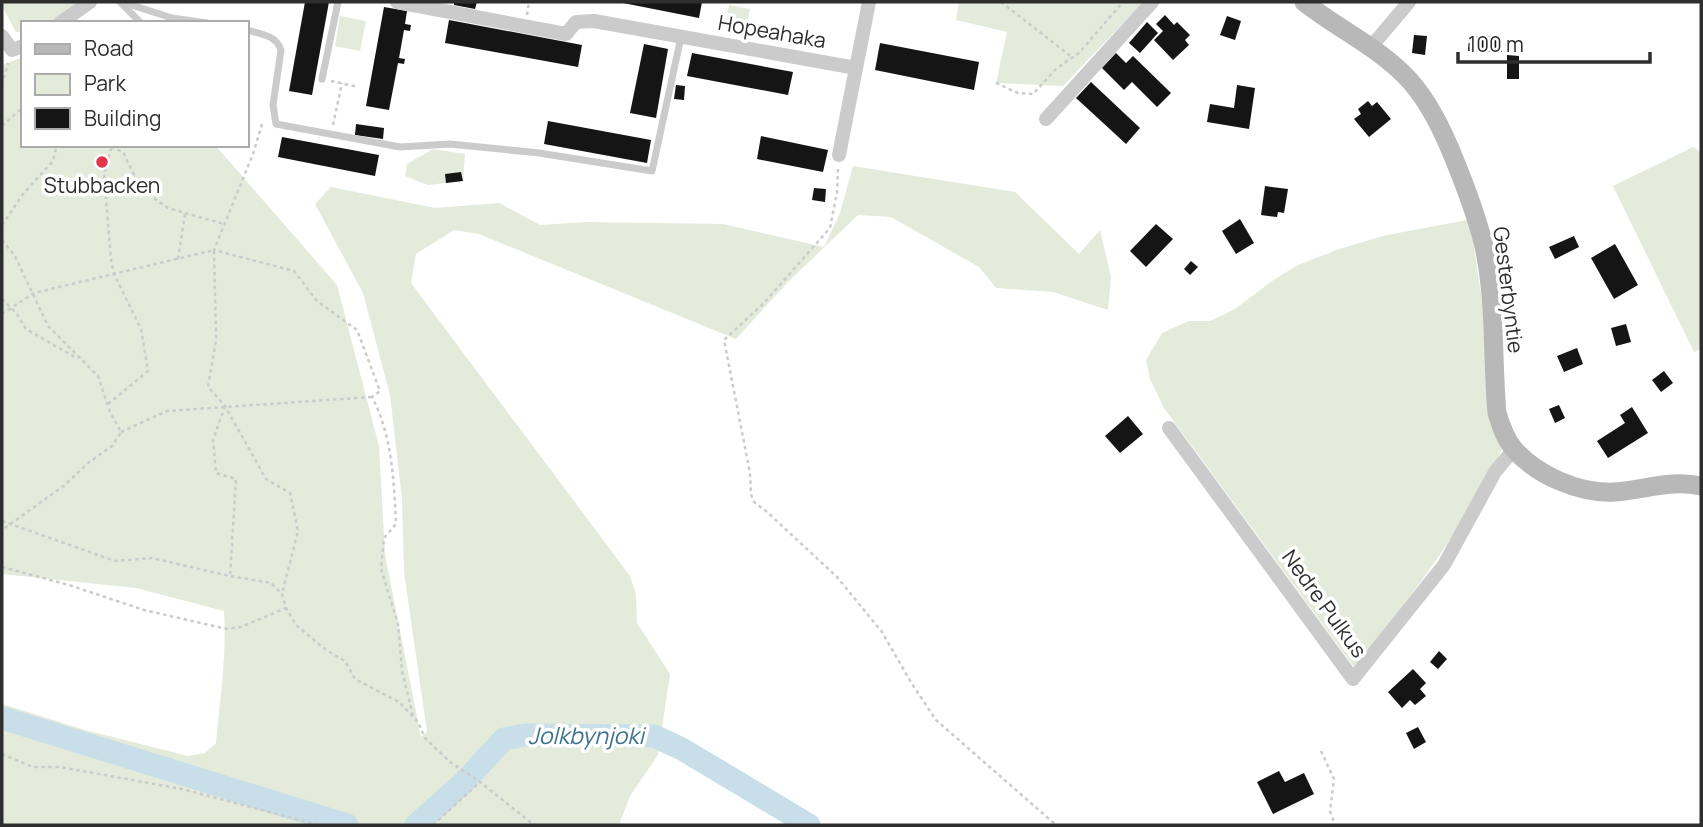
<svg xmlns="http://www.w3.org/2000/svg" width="1703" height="827" viewBox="0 0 1703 827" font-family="Manrope,sans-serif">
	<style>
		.green { fill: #e4ebdb }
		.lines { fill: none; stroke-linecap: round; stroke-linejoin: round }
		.river { stroke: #c8dfea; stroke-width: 23 }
		.building { fill: #151515 }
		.path { stroke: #cbcbcb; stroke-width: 2.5; stroke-dasharray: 3.5 3.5; stroke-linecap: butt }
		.lane { stroke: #cbcbcb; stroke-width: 7 }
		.street { stroke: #cbcbcb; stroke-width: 14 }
		.secondary { stroke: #b8b8b8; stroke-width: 19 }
		.poi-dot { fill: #e13349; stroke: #fff; stroke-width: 2.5 }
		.labels { text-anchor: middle; stroke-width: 7; stroke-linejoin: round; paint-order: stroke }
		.street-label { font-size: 21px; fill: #2e2e2e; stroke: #fff }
		.poi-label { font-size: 21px; fill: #2e2e2e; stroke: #fff }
		.water-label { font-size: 23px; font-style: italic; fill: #3e738e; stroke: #fff }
	</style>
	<rect width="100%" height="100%" fill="#fff"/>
	<!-- green -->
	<g class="green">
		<polygon points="2,2 81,2 51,23 23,23 23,32 16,32 2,6"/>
		<polygon points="959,2 1143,2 1063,86 996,83 1007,32 956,20"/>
		<polygon points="729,5 750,9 747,25 726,21"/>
		<polygon points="340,16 366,21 360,51 335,46"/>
		<path d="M23 57V145H215L337 285 379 446 385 555 421 737 427 732 404 572 402 499 390 395 363 293 315 204 331 187 435 208 499 203 540 225 586 222 723 224 824 247 840 213 853 166 1015 192 1079 254 1100 230 1111 277 1108 310 1053 292 996 288 979 267 891 217 858 215 788 282 736 339 479 234 454 230 416 254 411 283 630 576 636 595 637 623 670 674 658 755 630 796 619 825H2V704L85 730 188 756 205 753 216 743C220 699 227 655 224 611L136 588 2 574V65Z"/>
		<polygon points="1693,147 1701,152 1701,349 1694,352 1613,186"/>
		<polygon points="433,149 465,154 463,181 428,185 405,176 407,164"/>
		<path d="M1467 220 1471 227 1482 301 1488 396 1502 449C1463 529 1410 599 1354 667L1164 408 1150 379 1146 360 1162 333 1189 321H1210L1235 309 1272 281 1296 266 1339 249 1387 235Z"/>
	</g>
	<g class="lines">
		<!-- river -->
		<g class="river">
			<polyline points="2,718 347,825"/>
			<polyline points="416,825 463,783 504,739 525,735 654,736 682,749 809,825"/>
		</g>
	</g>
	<!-- building -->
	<g class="building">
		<polygon points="305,2 329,2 312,95 289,91"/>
		<polygon points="454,2 477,2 475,9 454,5"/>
		<polygon points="618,2 702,2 699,18"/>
		<polygon points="384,7 407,11 405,24 411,25 410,31 404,30 399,58 405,59 404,64 398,63 389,110 366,106"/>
		<polygon points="1165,15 1174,25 1177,22 1190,35 1185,40 1189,45 1173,60 1154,40 1163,31 1156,24"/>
		<polygon points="1227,16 1241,21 1235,40 1220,35"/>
		<polygon points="449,20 582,45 578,67 445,43"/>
		<polygon points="1147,22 1158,33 1140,53 1129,43"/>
		<polygon points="1414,35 1427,36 1425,55 1412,53"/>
		<polygon points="1469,36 1502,37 1502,52 1468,51"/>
		<polygon points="880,43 979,62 974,90 875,70"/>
		<polygon points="644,44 668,49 656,118 630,113"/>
		<polygon points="692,53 793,72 788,95 687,76"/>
		<polygon points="1116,53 1126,63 1133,56 1171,93 1157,107 1132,82 1124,90 1102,68"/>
		<polygon points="1507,55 1519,56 1519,79 1507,79"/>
		<polygon points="1091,82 1140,128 1126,144 1076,98"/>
		<polygon points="676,85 685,86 684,100 674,99"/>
		<polygon points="1237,85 1255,88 1249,129 1207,122 1210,104 1234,108"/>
		<polygon points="1368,101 1372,106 1377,102 1391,119 1369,137 1354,119 1361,114 1358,109"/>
		<polygon points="548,121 651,140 647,163 544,144"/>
		<polygon points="356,124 384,128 383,139 355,135"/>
		<polygon points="761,136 828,150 823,172 757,159"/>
		<polygon points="282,137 379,155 375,176 278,157"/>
		<polygon points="461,172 463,181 446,183 445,174"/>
		<polygon points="1265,186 1288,189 1284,213 1278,212 1277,217 1261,215"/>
		<polygon points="814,188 826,189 825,202 812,200"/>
		<polygon points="1240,219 1254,243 1236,254 1222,231"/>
		<polygon points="1156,224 1173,239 1146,267 1130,251"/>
		<polygon points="1574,236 1579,247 1555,259 1549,247"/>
		<polygon points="1615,244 1638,285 1614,299 1591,258"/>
		<polygon points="1191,261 1198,267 1190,275 1184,269"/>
		<polygon points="1626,324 1631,342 1616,346 1611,328"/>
		<polygon points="1577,348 1583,364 1564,372 1557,356"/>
		<polygon points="1664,371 1673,383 1661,392 1652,380"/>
		<polygon points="1559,405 1565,418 1555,423 1549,409"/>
		<polygon points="1632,407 1648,433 1608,458 1597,441 1625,423 1620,415"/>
		<polygon points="1128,416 1143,434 1120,453 1105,436"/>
		<polygon points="1439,651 1447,659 1438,669 1430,662"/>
		<polygon points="1413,669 1426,683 1420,689 1426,696 1415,705 1410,700 1402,708 1388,692"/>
		<polygon points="1418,727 1426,742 1414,749 1406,733"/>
		<polygon points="1279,771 1285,782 1304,773 1314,794 1273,814 1257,782"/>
	</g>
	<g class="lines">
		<!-- path -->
		<g class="path">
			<polyline points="1001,2 1073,58"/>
			<polyline points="527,15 529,2"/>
			<polyline points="331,81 358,87"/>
			<polyline points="996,83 1018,93 1033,94 1056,69 1079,53 1123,2"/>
			<polyline points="2,85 8,63"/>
			<path d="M262 124 253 154 214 250 294 271 317 301 357 330 380 391 372 397C392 435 394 481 396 524L384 538 381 569 398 624 402 671 413 716"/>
			<polyline points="333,125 342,83"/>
			<polyline points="2,126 23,107"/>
			<polyline points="111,147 123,152 141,189 168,208 224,224"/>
			<polyline points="838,169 837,192 830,228 764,303 724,340 750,473 751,495 755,503 766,511 837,577 882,632 912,684 936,720 1056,825"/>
			<polyline points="2,225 24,193 53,161 57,145"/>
			<polyline points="2,240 15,256 48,326 98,376 110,412 121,432 112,446 88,463 65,485 2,530"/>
			<polyline points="178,259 185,214"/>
			<polyline points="2,299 17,314 26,329 78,359"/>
			<polyline points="2,314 34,293 214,250 216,340 208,387 225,406 266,479 290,493 298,531 282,594"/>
			<polyline points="108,404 148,371 141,329 114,274 111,260 104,174 112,145"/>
			<polyline points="225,406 213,440 216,473 236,479 230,576"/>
			<polyline points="121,432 167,411 371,397"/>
			<polyline points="2,521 115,561 152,558 230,576 271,583 282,594 286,608 296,625 326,650 345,661 355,679 399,702 418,722 425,738 450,762 480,782 534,825"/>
			<polyline points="2,567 69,585 144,610 227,629 241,627 286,608"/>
			<polyline points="1321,751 1334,779 1330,811 1335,825"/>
			<polyline points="2,754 33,767 60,767 182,789 319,825"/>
			<polyline points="433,825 480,782"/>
		</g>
		<!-- lane -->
		<g class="lane">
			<polyline points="120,2 141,23"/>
			<polyline points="122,2 172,18 207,23"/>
			<path d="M247 30C261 34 276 35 281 50L273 105 276 124 400 147 450 144 539 153 652 171 681 37"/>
			<polyline points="322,79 338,2"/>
		</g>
		<!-- street -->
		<g class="street">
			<polyline points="397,2 566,34 576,22 594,21 856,68"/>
			<polyline points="60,23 90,2"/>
			<polyline points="2,36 12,50 23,46"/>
			<polyline points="1370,48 1409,2"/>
			<polyline points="1046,119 1152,2"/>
			<polyline points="839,155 869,2"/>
			<polyline points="1169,428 1353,679 1444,565 1495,472 1514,449"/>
		</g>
		<!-- secondary -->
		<path class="secondary" d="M1304 2C1338 29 1382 49 1411 82 1431 105 1444 133 1455 161 1466 188 1476 215 1483 242 1496 298 1492 357 1497 413 1501 426 1505 438 1513 448 1536 475 1579 494 1615 492 1645 490 1671 479 1701 486"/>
	</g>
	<!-- markers -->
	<circle class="poi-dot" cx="102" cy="162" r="7"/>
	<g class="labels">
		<!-- street labels -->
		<g class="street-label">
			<text transform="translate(772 32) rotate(10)" y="7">Hopeahaka</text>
			<text transform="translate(1508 290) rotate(83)" y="7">Gesterbyntie</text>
			<text transform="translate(1324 604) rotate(54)" y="7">Nedre Pulkus</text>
		</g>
		<!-- poi labels -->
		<g class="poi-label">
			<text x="102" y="193">Stubbacken</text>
		</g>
		<!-- water labels -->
		<g class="water-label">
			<text x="586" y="744">Jolkbynjoki</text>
		</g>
	</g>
	<!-- border -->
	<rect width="1703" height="827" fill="none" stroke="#2e2e2e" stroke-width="7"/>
	<!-- legend -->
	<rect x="21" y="21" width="228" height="126" fill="#ffffff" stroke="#ababab" stroke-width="2"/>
	<rect x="35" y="44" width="35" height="10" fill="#b8b8b8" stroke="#ababab" stroke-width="2"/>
	<text x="84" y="56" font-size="21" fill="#2e2e2e">Road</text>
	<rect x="35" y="74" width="35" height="21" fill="#e4ebdb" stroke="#ababab" stroke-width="2"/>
	<text x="84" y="91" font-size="21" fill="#2e2e2e">Park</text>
	<rect x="35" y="108" width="35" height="21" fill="#151515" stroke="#ababab" stroke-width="2"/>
	<text x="84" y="126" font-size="21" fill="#2e2e2e">Building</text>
	<!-- scale -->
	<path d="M1458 52v10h192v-10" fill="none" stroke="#2e2e2e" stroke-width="3.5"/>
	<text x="1468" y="52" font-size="21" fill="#2e2e2e" stroke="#ffffff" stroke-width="5" paint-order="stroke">100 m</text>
</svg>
